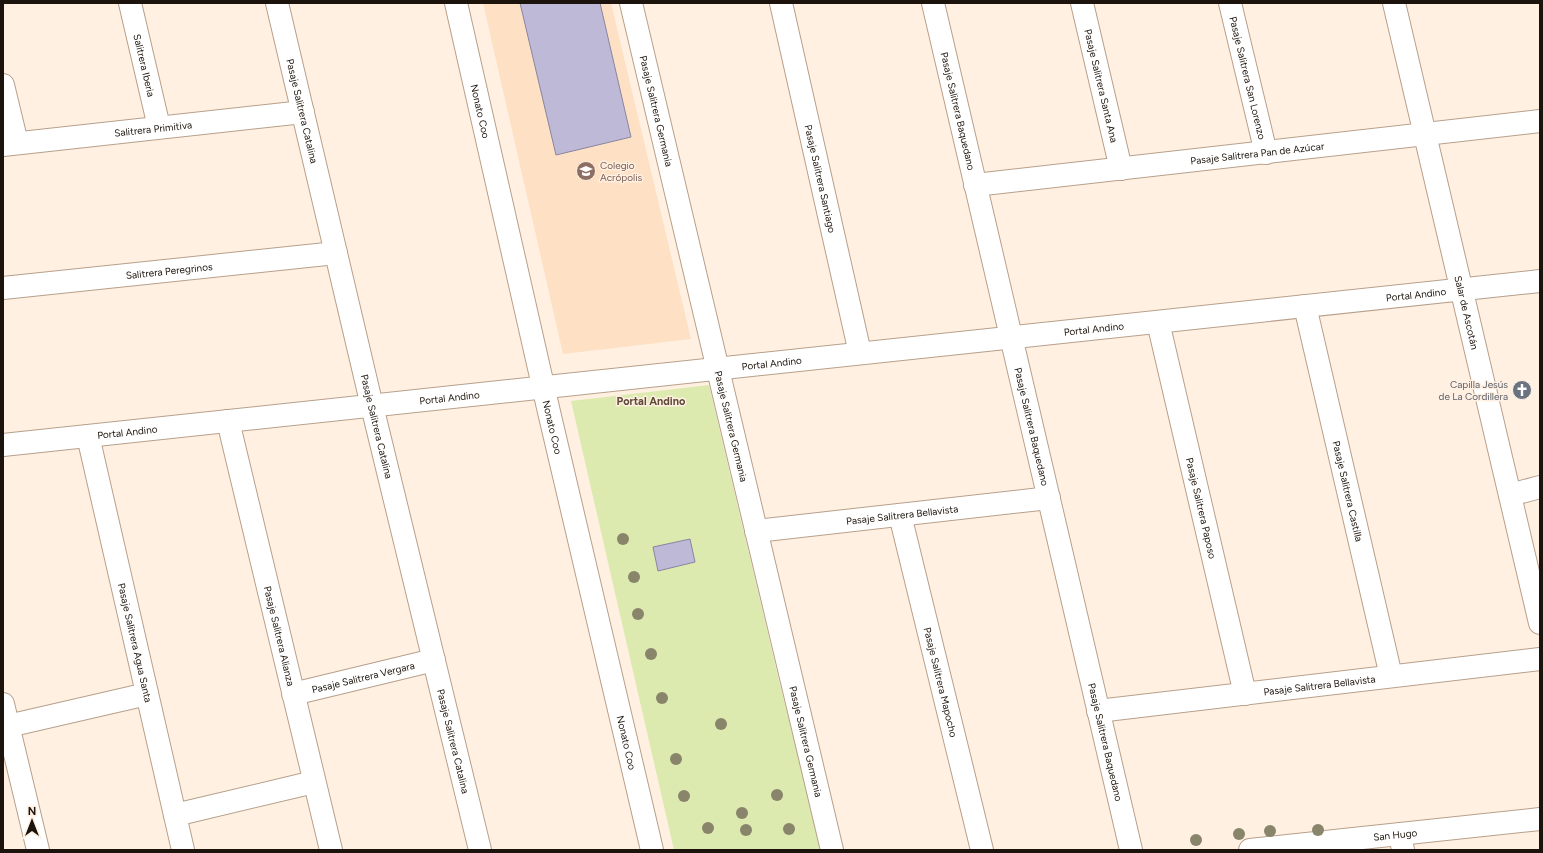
<svg xmlns="http://www.w3.org/2000/svg" width="1543" height="853" viewBox="0 0 1543 853" font-family="Figtree,sans-serif">
	<style>
		.built { fill: #fee0c4 }
		.green { fill: #dceab0 }
		.building { fill: #bdb9d6; stroke: #8985a0 }
		.lines { fill: none; stroke-linecap: round; stroke-linejoin: round }
		.street-casing { stroke: #b7a08b; stroke-width: 24 }
		.secondary-casing { stroke: #b7a08b; stroke-width: 24 }
		.street { stroke: #fff; stroke-width: 22 }
		.secondary { stroke: #fff; stroke-width: 22 }
		.tree { fill: #88856b }
		.labels { text-anchor: middle; stroke-width: 3; stroke-linejoin: round; paint-order: stroke }
		.street-label { font-size: 10px; fill: #1c140c; stroke: #fff0e2 }
		.education-label { font-size: 10px; fill: #785e54; stroke: #fff0e2; text-anchor: start }
		.worship-label { font-size: 10px; fill: #5b616d; stroke: #fff0e2; text-anchor: end }
		.neighbourhood-label { font-size: 11px; font-weight: bold; fill: #5e4a37; stroke: #fff0e2 }
	</style>
	<rect width="100%" height="100%" fill="#fff0e2"/>
	<!-- built -->
	<polygon class="built" points="483,3 611,3 691,339 563,354"/>
	<!-- green -->
	<polygon class="green" points="709,385 783,697 823,850 674,850 571,401"/>
	<!-- building -->
	<g class="building">
		<polygon points="520,3 600,3 631,137 556,155"/>
		<polygon points="690,539 695,562 658,571 653,547"/>
	</g>
	<g class="lines">
		<defs>
			<g id="street">
				<path id="s1" d="M130 3 159 127"/>
				<path id="s2" d="M277 3 372 406 480 850"/>
				<path id="s3" d="M631 3 832 850"/>
				<path id="s4" d="M781 3 860 353"/>
				<path id="s5" d="M933 3 1131 850"/>
				<path id="s6" d="M1082 3 1121 169"/>
				<path id="s7" d="M1230 3 1266 153"/>
				<path id="s8" d="M1394 3 1540 623"/>
				<polyline points="3,85 17,143"/>
				<path id="s9" d="M3 145 303 112"/>
				<path id="s10" d="M975 185 1540 121"/>
				<path id="s11" d="M3 288 336 253"/>
				<path id="s12" d="M1305 306 1391 676"/>
				<path id="s13" d="M1158 322 1245 694"/>
				<path id="s14" d="M228 421 331 850"/>
				<path id="s15" d="M88 436 183 850"/>
				<path id="s16" d="M3 445 1540 281"/>
				<polyline points="1510,495 1540,487"/>
				<path id="s17" d="M900 515 982 850"/>
				<path id="s18" d="M756 531 1049 498"/>
				<path id="s19" d="M293 694 434 660"/>
				<polyline points="3,704 38,850"/>
				<path id="s20" d="M1098 711 1540 659"/>
				<polyline points="8,726 147,694"/>
				<polyline points="175,815 314,782"/>
				<polyline points="1400,834 1403,850"/>
			</g>
			<g id="secondary">
				<path id="s21" d="M456 3 549 412 652 850"/>
				<path id="s22" d="M1250 850 1540 819"/>
			</g>
		</defs>
		<!-- street casing -->
		<use href="#street" class="street-casing"/>
		<!-- secondary casing -->
		<use href="#secondary" class="secondary-casing"/>
		<!-- street -->
		<use href="#street" class="street"/>
		<!-- secondary -->
		<use href="#secondary" class="secondary"/>
	</g>
	<!-- trees -->
	<g class="tree">
		<circle cx="623" cy="539" r="6"/>
		<circle cx="634" cy="577" r="6"/>
		<circle cx="638" cy="614" r="6"/>
		<circle cx="651" cy="654" r="6"/>
		<circle cx="662" cy="698" r="6"/>
		<circle cx="721" cy="724" r="6"/>
		<circle cx="676" cy="759" r="6"/>
		<circle cx="777" cy="795" r="6"/>
		<circle cx="684" cy="796" r="6"/>
		<circle cx="742" cy="813" r="6"/>
		<circle cx="708" cy="828" r="6"/>
		<circle cx="789" cy="829" r="6"/>
		<circle cx="746" cy="830" r="6"/>
		<circle cx="1318" cy="830" r="6"/>
		<circle cx="1270" cy="831" r="6"/>
		<circle cx="1239" cy="834" r="6"/>
		<circle cx="1196" cy="840" r="6"/>
	</g>
	<!-- icons -->
	<defs>
		<symbol id="school-disc" viewBox="-11 -11 22 22"><circle r="9.5" fill="#8d6e63" stroke="#fff0e2"/><path d="M0-5L7-2L0 1L-7-2ZM-4 1L0 2.5L4 1V4Q0 6-4 4Z" fill="#fff"/></symbol>
		<symbol id="church-disc" viewBox="-11 -11 22 22"><circle r="9.5" fill="#6b7280" stroke="#fff0e2"/><path d="M-1.2-6h2.4v3.5h3.3v2.4h-3.3V6h-2.4V-.1h-3.3v-2.4h3.3Z" fill="#fff"/></symbol>
	</defs>
	<g fill-rule="evenodd">
		<use href="#school-disc" x="575" y="160" width="22" height="22"/>
		<use href="#church-disc" x="1511" y="379" width="22" height="22"/>
	</g>
	<g class="labels">
		<!-- street labels -->
		<g class="street-label">
			<text dy="4" stroke="none"><textPath href="#s1" startOffset="64">Salitrera Iberia</textPath></text>
			<text dy="4" stroke="none"><textPath href="#s7" startOffset="77">Pasaje Salitrera San Lorenzo</textPath></text>
			<text dy="4" stroke="none"><textPath href="#s6" startOffset="85">Pasaje Salitrera Santa Ana</textPath></text>
			<text dy="4" stroke="none"><textPath href="#s21" startOffset="111">Nonato Coo</textPath></text>
			<text dy="4" stroke="none"><textPath href="#s3" startOffset="111">Pasaje Salitrera Germania</textPath></text>
			<text dy="4" stroke="none"><textPath href="#s5" startOffset="111">Pasaje Salitrera Baquedano</textPath></text>
			<text dy="4" stroke="none"><textPath href="#s2" startOffset="111">Pasaje Salitrera Catalina</textPath></text>
			<text dy="4" stroke="none"><textPath href="#s9" startOffset="151">Salitrera Primitiva</textPath></text>
			<text dy="4" stroke="none"><textPath href="#s10" startOffset="284">Pasaje Salitrera Pan de Azúcar</textPath></text>
			<text dy="4" stroke="none"><textPath href="#s4" startOffset="180">Pasaje Salitrera Santiago</textPath></text>
			<text dy="4" stroke="none"><textPath href="#s11" startOffset="167">Salitrera Peregrinos</textPath></text>
			<text dy="4" stroke="none"><textPath href="#s16" startOffset="1421">Portal Andino</textPath></text>
			<text dy="4" stroke="none"><textPath href="#s8" startOffset="318">Salar de Ascotán</textPath></text>
			<text dy="4" stroke="none"><textPath href="#s16" startOffset="1097">Portal Andino</textPath></text>
			<text dy="4" stroke="none"><textPath href="#s16" startOffset="773">Portal Andino</textPath></text>
			<text dy="4" stroke="none"><textPath href="#s16" startOffset="449">Portal Andino</textPath></text>
			<text dy="4" stroke="none"><textPath href="#s5" startOffset="435">Pasaje Salitrera Baquedano</textPath></text>
			<text dy="4" stroke="none"><textPath href="#s2" startOffset="435">Pasaje Salitrera Catalina</textPath></text>
			<text dy="4" stroke="none"><textPath href="#s21" startOffset="435">Nonato Coo</textPath></text>
			<text dy="4" stroke="none"><textPath href="#s3" startOffset="435">Pasaje Salitrera Germania</textPath></text>
			<text dy="4" stroke="none"><textPath href="#s16" startOffset="125">Portal Andino</textPath></text>
			<text dy="4" stroke="none"><textPath href="#s12" startOffset="190">Pasaje Salitrera Castilla</textPath></text>
			<text dy="4" stroke="none"><textPath href="#s13" startOffset="191">Pasaje Salitrera Paposo</textPath></text>
			<text dy="4" stroke="none"><textPath href="#s18" startOffset="147">Pasaje Salitrera Bellavista</textPath></text>
			<text dy="4" stroke="none"><textPath href="#s14" startOffset="221">Pasaje Salitrera Alianza</textPath></text>
			<text dy="4" stroke="none"><textPath href="#s15" startOffset="212">Pasaje Salitrera Agua Santa</textPath></text>
			<text dy="4" stroke="none"><textPath href="#s19" startOffset="72">Pasaje Salitrera Vergara</textPath></text>
			<text dy="4" stroke="none"><textPath href="#s17" startOffset="172">Pasaje Salitrera Mapocho</textPath></text>
			<text dy="4" stroke="none"><textPath href="#s20" startOffset="223">Pasaje Salitrera Bellavista</textPath></text>
			<text dy="4" stroke="none"><textPath href="#s2" startOffset="759">Pasaje Salitrera Catalina</textPath></text>
			<text dy="4" stroke="none"><textPath href="#s21" startOffset="759">Nonato Coo</textPath></text>
			<text dy="4" stroke="none"><textPath href="#s3" startOffset="759">Pasaje Salitrera Germania</textPath></text>
			<text dy="4" stroke="none"><textPath href="#s5" startOffset="759">Pasaje Salitrera Baquedano</textPath></text>
			<text dy="4" stroke="none"><textPath href="#s22" startOffset="146">San Hugo</textPath></text>
		</g>
		<!-- education labels -->
		<g class="education-label">
			<text x="600" y="169">Colegio<tspan x="600" dy="12">Acrópolis</tspan></text>
		</g>
		<!-- worship labels -->
		<g class="worship-label">
			<text x="1508" y="388">Capilla Jesús<tspan x="1508" dy="12">de La Cordillera</tspan></text>
		</g>
		<!-- neighbourhood labels -->
		<g class="neighbourhood-label">
			<text x="651" y="405">Portal Andino</text>
		</g>
	</g>
	<!-- border -->
	<rect width="1543" height="853" fill="none" stroke="#1c140c" stroke-width="8"/>
	<!-- north arrow -->
	<g transform="translate(32 821)" stroke="#fff0e2" stroke-width="3" paint-order="stroke">
	<path d="M0-3L7 15L0 10L-7 15Z" fill="#1c140c"/>
	<text y="-6" font-size="11" font-weight="bold" text-anchor="middle" fill="#1c140c">N</text>
	</g>
</svg>
